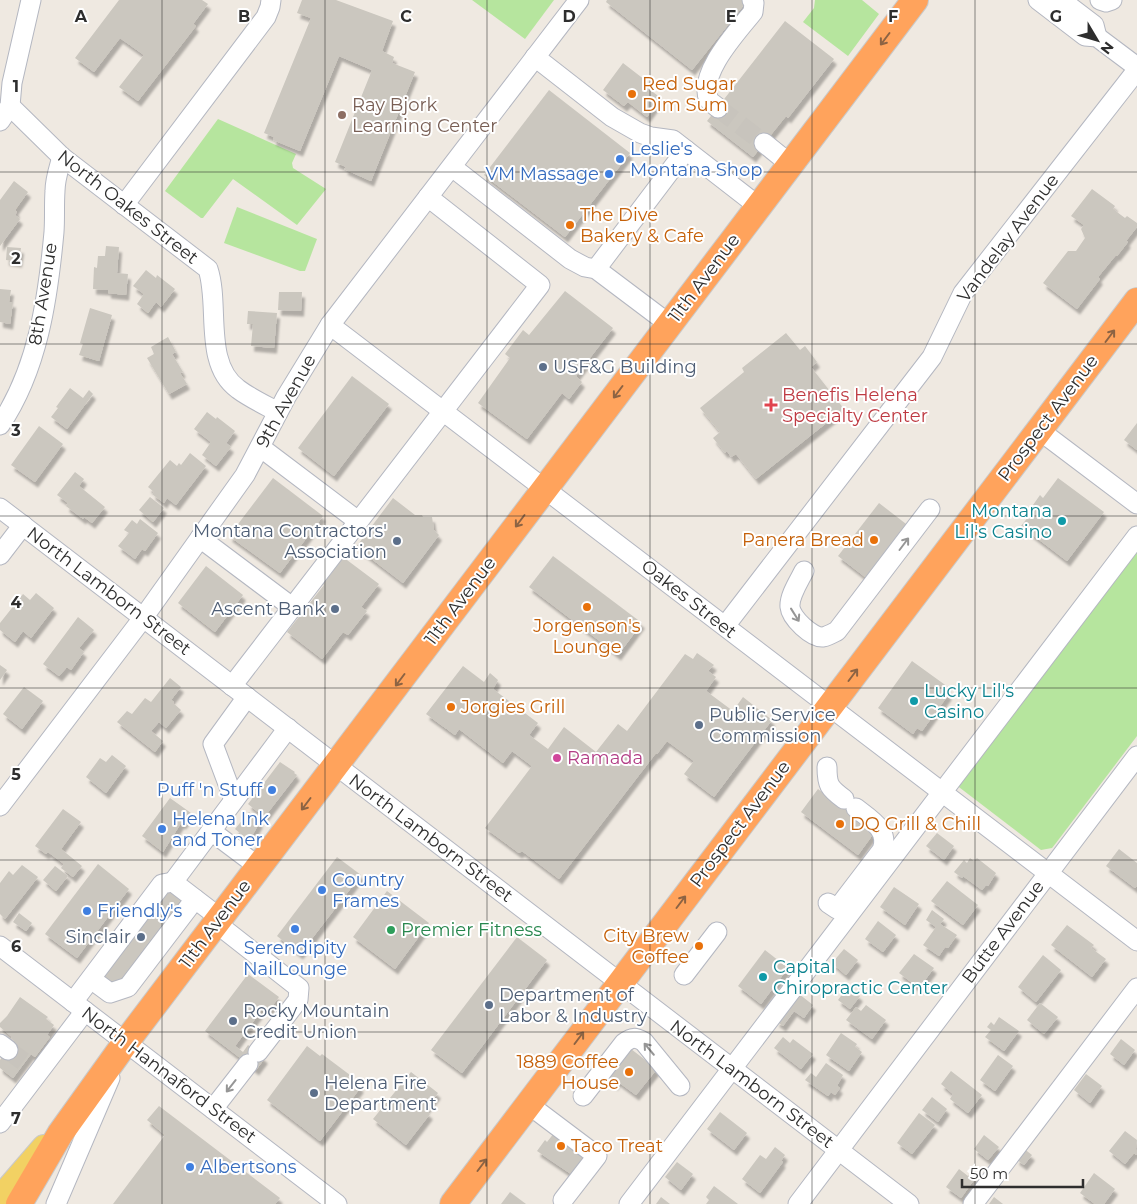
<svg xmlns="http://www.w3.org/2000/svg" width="1137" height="1204" viewBox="0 0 1137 1204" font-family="Montserrat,sans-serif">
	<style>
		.green { fill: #b6e59e }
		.building { fill: #cbc7bf; filter: url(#shadow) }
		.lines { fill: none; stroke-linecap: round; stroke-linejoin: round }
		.minor-tunnel { stroke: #c8c4bd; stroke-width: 19; stroke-dasharray: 19 9; stroke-linecap: butt }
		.minor-casing { stroke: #b4b7c1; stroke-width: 21 }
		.major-casing { stroke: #c9c9c9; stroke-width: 26 }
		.highway-casing { stroke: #c9c9c9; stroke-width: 28 }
		.minor { stroke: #fff; stroke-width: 19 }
		.major { stroke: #f2d163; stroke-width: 24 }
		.highway { stroke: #ffa35c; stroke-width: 26 }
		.oneway { stroke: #8c6343 }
		.oneway2 { stroke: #969696 }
		.grid { fill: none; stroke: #2e2e2e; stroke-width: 1; stroke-opacity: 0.55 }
		.food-dot { fill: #e8710a; stroke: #fff; stroke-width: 2 }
		.education-dot { fill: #8d6e63; stroke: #fff; stroke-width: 2 }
		.shop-dot { fill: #3f7fe0; stroke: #fff; stroke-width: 2 }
		.service-dot { fill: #5c6f8a; stroke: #fff; stroke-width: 2 }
		.health-dot { fill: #e0444e; stroke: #fff; stroke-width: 2 }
		.culture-dot { fill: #0f9aa8; stroke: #fff; stroke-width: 2 }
		.hotel-dot { fill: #d1479c; stroke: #fff; stroke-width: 2 }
		.leisure-dot { fill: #2e9e5b; stroke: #fff; stroke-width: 2 }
		.labels { text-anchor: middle; stroke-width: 4; stroke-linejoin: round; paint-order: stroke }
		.food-label { font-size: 18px; fill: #c56008; stroke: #fff; text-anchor: start }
		.education-label { font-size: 18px; fill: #785e54; stroke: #fff; text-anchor: start }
		.shop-label { font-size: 18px; fill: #366cbe; stroke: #fff; text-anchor: start }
		.street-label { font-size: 18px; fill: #2e2e2e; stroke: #fff }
		.service-label { font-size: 18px; fill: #4e5e75; stroke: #fff; text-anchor: start }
		.health-label { font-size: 18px; fill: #be3a42; stroke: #fff; text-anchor: start }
		.culture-label { font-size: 18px; fill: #0d838f; stroke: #fff; text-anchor: start }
		.hotel-label { font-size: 18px; fill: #b23c85; stroke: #fff; text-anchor: start }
		.leisure-label { font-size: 18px; fill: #27864d; stroke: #fff; text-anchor: start }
		.grid-label { font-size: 16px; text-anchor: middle; font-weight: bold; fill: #2e2e2e; stroke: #fff; stroke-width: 4; stroke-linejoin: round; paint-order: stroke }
	</style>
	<defs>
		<filter id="shadow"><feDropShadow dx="3" dy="5.5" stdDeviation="1" flood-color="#0004"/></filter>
	</defs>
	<rect width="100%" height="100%" fill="#efe9e1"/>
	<!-- green -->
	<g class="green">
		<polygon points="472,0 554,0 525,39"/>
		<polygon points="815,0 862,0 879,14 848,56 803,22 814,8"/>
		<polygon points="218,119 296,154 292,163 293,168 326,189 297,225 233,179 203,218 201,218 165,191"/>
		<polygon points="237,207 317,239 305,271 300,271 224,243"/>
		<polygon points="1137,535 1137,736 1056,843 1052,848 1041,850 951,781"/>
	</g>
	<!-- building -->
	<g class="building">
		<polygon points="119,0 202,0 208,4 193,24 196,26 138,101 119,87 144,55 120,38 94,72 75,58"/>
		<polygon points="302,0 336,0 393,21 382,51 394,57 392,63 415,72 371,181 344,169 346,167 335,162 372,70 339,56 300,151 273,140 274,137 264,133 311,18 297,13"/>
		<polygon points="607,0 746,0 747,1 692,70 606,2"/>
		<polygon points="785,21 834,59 788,118 786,116 753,157 707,121"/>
		<polygon points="623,63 645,80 642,84 661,98 647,117 628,102 624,106 603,90"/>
		<polygon points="549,90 630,153 565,237 484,175"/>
		<polygon points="14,181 28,192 15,210 17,212 15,215 20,219 0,246 0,200"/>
		<polygon points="1092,189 1115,206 1113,209 1125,218 1127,216 1137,223 1137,227 1126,241 1128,242 1117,256 1116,255 1098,277 1100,279 1077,309 1043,283 1068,251 1076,251 1085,238 1081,229 1084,225 1071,216"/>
		<polygon points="106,246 119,247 117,273 128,274 126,295 108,293 108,290 93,289 94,267 97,268 98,256 105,256"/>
		<polygon points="7,247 21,248 19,262 6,260"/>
		<polygon points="146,270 156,278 157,275 175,289 161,307 156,302 148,313 137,304 144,294 133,286"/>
		<polygon points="0,289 11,290 9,302 13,302 10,324 0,322"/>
		<polygon points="565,291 613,328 576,376 582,382 569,399 562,393 527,439 478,403 510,358 505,354 523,330 529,335"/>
		<polygon points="279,292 302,292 301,311 278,310"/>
		<polygon points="90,308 112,315 99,361 79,355 83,344 80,343"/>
		<polygon points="248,311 277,313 274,348 251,346 253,324 247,324"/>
		<polygon points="786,333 800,350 805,346 817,362 811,367 844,409 756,479 736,454 731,457 727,451 725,453 713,438 720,432 700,408 744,372 742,368"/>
		<polygon points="168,337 176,352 172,354 183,372 180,373 187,384 169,394 147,358 154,354 151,347"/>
		<polygon points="352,376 389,404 334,476 298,448"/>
		<polygon points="70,388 83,398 89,390 93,394 67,429 51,417 58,408 56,407"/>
		<polygon points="207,412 216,419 217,417 235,431 226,443 231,447 216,466 202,455 211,442 194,429"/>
		<polygon points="1137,423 1137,450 1124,440"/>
		<polygon points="39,426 63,444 35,482 11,465"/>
		<polygon points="190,453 206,466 176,505 167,498 164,503 152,494 154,492 148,487 170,460 177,466 179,463 181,465"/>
		<polygon points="75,472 84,479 79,486 105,507 92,523 84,517 83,519 66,506 68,503 57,495"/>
		<polygon points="273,478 323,516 280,573 229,536"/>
		<polygon points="1058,478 1104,512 1067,561 1021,526 1036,507 1033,505 1040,495 1043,498"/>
		<polygon points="150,497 164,508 153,522 139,510"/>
		<polygon points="393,498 415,515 422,515 423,517 432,517 434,530 439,535 403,583 356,547"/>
		<polygon points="879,503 910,527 869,580 838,556"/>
		<polygon points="140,519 158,533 145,551 142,549 135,559 118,546 129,533 124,530 132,520 137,524"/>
		<polygon points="553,556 642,623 618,655 529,587"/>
		<polygon points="343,557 379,584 361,607 367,611 348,635 343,632 322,659 287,632 324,585 320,582 327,573 330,575"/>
		<polygon points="206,566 243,595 215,632 178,603"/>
		<polygon points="36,593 54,608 31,638 23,631 15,642 0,630 0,623 23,594 30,600"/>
		<polygon points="78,617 94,630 79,648 84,652 71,670 67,667 59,676 43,664"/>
		<polygon points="697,653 714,665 708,671 716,677 706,691 733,711 743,697 772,720 714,797 684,774 694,761 667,741 657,754 656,753 559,879 522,851 519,853 485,828 532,766 512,751 503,763 459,729 455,735 426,714 463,666 484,682 490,673 498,680 493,689 538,723 529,735 548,749 564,727 596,752 618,724 627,731 685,654 693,659"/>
		<polygon points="912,661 948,687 945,691 949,694 922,731 917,728 913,734 878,708"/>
		<polygon points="0,665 7,670 0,680"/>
		<polygon points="170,678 181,687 171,700 174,702 173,703 181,710 166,728 159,722 151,731 163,741 155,752 117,722 127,711 132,714 145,698 151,702"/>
		<polygon points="24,687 43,701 22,729 3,714"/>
		<polygon points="112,755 126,766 106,793 86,777 100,758 106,762"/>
		<polygon points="280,762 295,772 294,773 297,775 266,815 263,816 248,804"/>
		<polygon points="818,789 839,805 847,795 874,833 858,855 801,812"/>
		<polygon points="170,798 191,813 183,824 181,823 163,852 142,836"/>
		<polygon points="63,809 81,822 61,849 82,866 73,877 61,868 64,864 48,852 46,854 35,846"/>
		<polygon points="249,812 260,822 253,834 251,833 246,838 235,829"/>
		<polygon points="937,833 954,846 944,860 926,846"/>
		<polygon points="1119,849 1137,863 1137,886 1135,888 1106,866"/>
		<polygon points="337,857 361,875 300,954 277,936"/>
		<polygon points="970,858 974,861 977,858 996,873 988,886 986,885 982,890 963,876 962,878 954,872 964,860 967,863"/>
		<polygon points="98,864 129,889 77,958 45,934"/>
		<polygon points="22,865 38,877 5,919 0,914 0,883 9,871 13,875"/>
		<polygon points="55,866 68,876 56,891 43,880"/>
		<polygon points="947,881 978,905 963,925 931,901"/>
		<polygon points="894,887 919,904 905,925 880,907"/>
		<polygon points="167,888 182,898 114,988 99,980"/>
		<polygon points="387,891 429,923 395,969 353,937"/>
		<polygon points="932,910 944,919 940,924 957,935 948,948 945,947 939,956 923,945 936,927 926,920"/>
		<polygon points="19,913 32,923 26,931 13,922"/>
		<polygon points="878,921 896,935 883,952 865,939"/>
		<polygon points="1067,925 1094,945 1091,948 1106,959 1092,977 1051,945"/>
		<polygon points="517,937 547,960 462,1073 431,1050"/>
		<polygon points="844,949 858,960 846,975 832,963"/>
		<polygon points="765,950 788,968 761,1004 738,986"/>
		<polygon points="914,954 934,968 919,988 899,973"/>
		<polygon points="1043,955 1061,970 1036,1002 1018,987"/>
		<polygon points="248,974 279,997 269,1010 264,1007 235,1046 243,1052 248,1045 265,1058 256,1070 205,1031"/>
		<polygon points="848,986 860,996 850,1009 838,1000"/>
		<polygon points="799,994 813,1005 804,1018 794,1011 783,1026 776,1021"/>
		<polygon points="20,997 48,1017 46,1019 54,1025 47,1035 50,1037 35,1057 31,1054 13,1078 0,1068 0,1060 14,1041 11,1038 12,1037 0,1027 0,1023 7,1016"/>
		<polygon points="1040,1003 1058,1017 1044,1034 1027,1020"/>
		<polygon points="866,1005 886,1020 872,1039 846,1020 856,1007 861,1011"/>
		<polygon points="999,1017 1019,1031 1004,1051 985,1037 991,1030 987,1027 991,1022 994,1025"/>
		<polygon points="841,1033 857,1044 855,1047 862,1052 849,1071 826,1055"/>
		<polygon points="783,1037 790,1043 793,1039 813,1054 801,1069 774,1048"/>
		<polygon points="1121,1039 1135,1050 1124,1065 1110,1054"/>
		<polygon points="307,1046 320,1056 322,1054 350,1075 348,1077 361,1087 320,1141 267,1100"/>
		<polygon points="631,1049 657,1069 636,1095 617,1081 615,1085 601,1075"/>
		<polygon points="998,1055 1013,1066 995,1091 980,1080"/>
		<polygon points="826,1063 843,1075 837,1086 840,1088 835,1095 831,1092 828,1096 805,1080 811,1073 816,1077"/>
		<polygon points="951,1071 982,1095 968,1113 950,1099 953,1094 941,1084"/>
		<polygon points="411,1072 438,1093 425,1110 430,1114 406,1145 373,1119"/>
		<polygon points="1086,1074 1102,1086 1090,1103 1074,1090"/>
		<polygon points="932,1097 947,1109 938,1122 922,1110"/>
		<polygon points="159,1106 280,1198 275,1204 113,1204 165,1135 147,1120"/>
		<polygon points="720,1112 747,1133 734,1150 707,1129"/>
		<polygon points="919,1113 935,1125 912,1154 897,1143"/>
		<polygon points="558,1128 589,1152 571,1174 537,1151 545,1140 547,1142"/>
		<polygon points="1125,1131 1137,1140 1136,1149 1137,1154 1136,1155 1134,1153 1125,1164 1109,1151"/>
		<polygon points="984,1135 999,1147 988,1160 974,1149"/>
		<polygon points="775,1147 785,1155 781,1161 783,1162 760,1193 742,1179 760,1155 766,1159"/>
		<polygon points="1023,1148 1032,1155 1024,1165 1016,1159"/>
		<polygon points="677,1162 693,1174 681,1190 665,1177"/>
		<polygon points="959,1169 968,1176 971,1173 976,1177 961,1198 946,1187"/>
		<polygon points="1094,1173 1115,1189 1104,1204 1095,1204 1080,1193"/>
		<polygon points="714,1186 738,1204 706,1204 709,1200 706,1197"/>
		<polygon points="510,1192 526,1204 501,1204"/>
		<polygon points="661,1197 670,1204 656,1204"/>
		<polygon points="994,1197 1003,1204 989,1204"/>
	</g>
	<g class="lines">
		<!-- minor-tunnel -->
		<g class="minor-tunnel">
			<polyline points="718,108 764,143"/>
			<polyline points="8,1050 24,1062"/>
		</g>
		<defs>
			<g id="minor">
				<polyline points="1038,0 1085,36 1097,37 1137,67"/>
				<polyline points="1061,0 1094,25 1097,37"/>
				<polyline points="1100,0 1106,2 1112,0"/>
				<polyline points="535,57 612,117 640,133 651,137 673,140 758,206"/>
				<path d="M10 106 62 157 208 269C220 305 203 364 238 389 250 398 265 405 278 412"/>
				<path d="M718 108C715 105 711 103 709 100 697 74 738 31 753 12L754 3 752 0"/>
				<polyline points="0,121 10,106 12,83 31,0"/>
				<polyline points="764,143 790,164"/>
				<polyline points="452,167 570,259 585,267 596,269 669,324"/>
				<polyline points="124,205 266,17 270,7 271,0"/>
				<polyline points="596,269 686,150"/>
				<polyline points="330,325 1137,941"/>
				<path d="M0 425C38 369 48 298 54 232 55 218 54 205 55 191 55 179 59 168 62 157"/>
				<polyline points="1039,430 1137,504"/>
				<polyline points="260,447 358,521"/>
				<polyline points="0,508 909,1204"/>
				<polyline points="200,538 292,607"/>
				<polyline points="0,555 23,525"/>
				<path d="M804 571C799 581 789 596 790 607 791 618 812 638 823 637 828 636 833 633 837 631L930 509"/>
				<polyline points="725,626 932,357 963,293 1137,70"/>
				<polyline points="232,686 540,285 428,197"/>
				<path d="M827 767C827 785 829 788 844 799"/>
				<polyline points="234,800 213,744 247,697"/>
				<polyline points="0,806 143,618 245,475 286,397 330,325 579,0"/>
				<polyline points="211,831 259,867"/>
				<path d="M828 903 837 909 882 850C890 830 870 819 856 808"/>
				<polyline points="220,918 173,882 288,728"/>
				<polyline points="216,923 299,988 298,1000 258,1052"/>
				<polyline points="0,946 337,1204"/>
				<polyline points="684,975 717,932"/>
				<polyline points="91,979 110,993 128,987 195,899"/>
				<polyline points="73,1002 162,884 173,882"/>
				<polyline points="0,1044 8,1050"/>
				<path d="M583 1096 624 1043C632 1037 635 1037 644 1042L680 1086"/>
				<polyline points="528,1104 597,1156 563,1200"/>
				<polyline points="213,1109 248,1064"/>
				<polyline points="0,1123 85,1011"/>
				<polyline points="56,1204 110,1078"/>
				<polyline points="629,1204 1137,536"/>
				<polyline points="798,1204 1137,756"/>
				<polyline points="973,1204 1137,988"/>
			</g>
			<polyline id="major" points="0,1198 44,1147"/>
			<g id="highway">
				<polyline points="19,1204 60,1134 126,1042 915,0"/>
				<polyline points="453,1204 1137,301"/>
			</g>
		</defs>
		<!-- minor casing -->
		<use href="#minor" class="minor-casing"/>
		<!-- major casing -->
		<use href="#major" class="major-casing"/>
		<!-- highway casing -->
		<use href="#highway" class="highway-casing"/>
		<!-- minor -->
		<use href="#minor" class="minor"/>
		<!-- major -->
		<use href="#major" class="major"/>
		<!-- highway -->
		<use href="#highway" class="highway"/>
	</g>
	<!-- one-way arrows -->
	<defs><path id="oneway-shaft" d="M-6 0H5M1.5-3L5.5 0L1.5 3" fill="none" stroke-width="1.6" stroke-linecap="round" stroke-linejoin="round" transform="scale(1.25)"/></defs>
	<g class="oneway">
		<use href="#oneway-shaft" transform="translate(885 39) rotate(127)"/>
		<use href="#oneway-shaft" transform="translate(1110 336) rotate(-53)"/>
		<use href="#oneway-shaft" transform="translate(618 392) rotate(127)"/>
		<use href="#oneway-shaft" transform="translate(520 521) rotate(127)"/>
		<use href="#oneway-shaft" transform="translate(853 675) rotate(-53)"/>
		<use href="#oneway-shaft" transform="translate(400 680) rotate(127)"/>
		<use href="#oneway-shaft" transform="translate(306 804) rotate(127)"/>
		<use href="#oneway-shaft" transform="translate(681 902) rotate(-53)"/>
		<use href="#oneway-shaft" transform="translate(579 1038) rotate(-53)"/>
		<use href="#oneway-shaft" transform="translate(482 1165) rotate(-53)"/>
	</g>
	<g class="oneway2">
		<use href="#oneway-shaft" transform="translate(904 544) rotate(-53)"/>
		<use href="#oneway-shaft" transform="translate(795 615) rotate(58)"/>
		<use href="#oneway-shaft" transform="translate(649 1049) rotate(-130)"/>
		<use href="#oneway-shaft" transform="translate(231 1086) rotate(128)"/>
	</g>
	<!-- grid -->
	<path class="grid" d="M162 0V1204M325 0V1204M487 0V1204M650 0V1204M812 0V1204M975 0V1204M0 172H1137M0 344H1137M0 516H1137M0 688H1137M0 860H1137M0 1032H1137"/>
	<!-- markers -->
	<g class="food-dot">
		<circle cx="632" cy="94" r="5"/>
		<circle cx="570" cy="225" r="5"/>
		<circle cx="874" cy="540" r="5"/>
		<circle cx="587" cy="607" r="5"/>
		<circle cx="451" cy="707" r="5"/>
		<circle cx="840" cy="824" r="5"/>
		<circle cx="699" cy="946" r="5"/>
		<circle cx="629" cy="1072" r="5"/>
		<circle cx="561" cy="1146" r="5"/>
	</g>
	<circle class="education-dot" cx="342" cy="115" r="5"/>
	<g class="shop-dot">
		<circle cx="620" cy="159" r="5"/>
		<circle cx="609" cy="174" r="5"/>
		<circle cx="272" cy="790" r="5"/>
		<circle cx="162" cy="829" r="5"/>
		<circle cx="322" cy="890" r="5"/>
		<circle cx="87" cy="911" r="5"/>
		<circle cx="295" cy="929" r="5"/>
		<circle cx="190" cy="1167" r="5"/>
	</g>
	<g class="service-dot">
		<circle cx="543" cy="367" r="5"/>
		<circle cx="397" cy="541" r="5"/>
		<circle cx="335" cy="609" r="5"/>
		<circle cx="699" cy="725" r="5"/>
		<circle cx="141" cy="937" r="5"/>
		<circle cx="489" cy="1005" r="5"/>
		<circle cx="233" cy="1021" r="5"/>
		<circle cx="314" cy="1093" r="5"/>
	</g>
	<path class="health-dot" d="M768.5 397.5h5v5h5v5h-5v5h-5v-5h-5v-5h5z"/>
	<g class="culture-dot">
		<circle cx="1062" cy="521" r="5"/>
		<circle cx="914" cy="701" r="5"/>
		<circle cx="763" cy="977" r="5"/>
	</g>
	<circle class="hotel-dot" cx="557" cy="758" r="5"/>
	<circle class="leisure-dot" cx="391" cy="930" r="5"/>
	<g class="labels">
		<!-- food labels -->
		<g class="food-label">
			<text x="642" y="90">Red Sugar<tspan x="642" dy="21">Dim Sum</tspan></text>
			<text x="580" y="221">The Dive<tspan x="580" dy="21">Bakery &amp; Cafe</tspan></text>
			<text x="864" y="546" text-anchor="end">Panera Bread</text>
			<text x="587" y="632" text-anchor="middle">Jorgenson's<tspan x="587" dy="21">Lounge</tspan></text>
			<text x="461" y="713">Jorgies Grill</text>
			<text x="850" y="830">DQ Grill &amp; Chill</text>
			<text x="689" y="942" text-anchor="end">City Brew<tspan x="689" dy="21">Coffee</tspan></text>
			<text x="619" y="1068" text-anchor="end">1889 Coffee<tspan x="619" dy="21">House</tspan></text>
			<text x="571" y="1152">Taco Treat</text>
		</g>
		<!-- education labels -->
		<g class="education-label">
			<text x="352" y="111">Ray Bjork<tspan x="352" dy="21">Learning Center</tspan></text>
		</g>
		<!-- shop labels -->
		<g class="shop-label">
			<text x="630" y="155">Leslie's<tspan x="630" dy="21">Montana Shop</tspan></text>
			<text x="599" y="180" text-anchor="end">VM Massage</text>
			<text x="262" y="796" text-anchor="end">Puff 'n Stuff</text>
			<text x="172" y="825">Helena Ink<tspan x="172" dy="21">and Toner</tspan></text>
			<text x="332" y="886">Country<tspan x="332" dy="21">Frames</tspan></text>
			<text x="97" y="917">Friendly's</text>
			<text x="295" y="954" text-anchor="middle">Serendipity<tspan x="295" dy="21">NailLounge</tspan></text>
			<text x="200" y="1173">Albertsons</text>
		</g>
		<!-- street labels -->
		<g class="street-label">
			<text transform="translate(128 207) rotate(38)" y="6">North Oakes Street</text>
			<text transform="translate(1008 238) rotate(-53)" y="6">Vandelay Avenue</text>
			<text transform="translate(704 278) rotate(-53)" y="6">11th Avenue</text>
			<text transform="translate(43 294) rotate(-81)" y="6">8th Avenue</text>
			<text transform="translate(286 401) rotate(-61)" y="6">9th Avenue</text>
			<text transform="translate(1048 418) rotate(-53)" y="6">Prospect Avenue</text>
			<text transform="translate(109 591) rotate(37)" y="6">North Lamborn Street</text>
			<text transform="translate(689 599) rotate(38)" y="6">Oakes Street</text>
			<text transform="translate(460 601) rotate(-53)" y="6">11th Avenue</text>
			<text transform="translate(740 824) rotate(-53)" y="6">Prospect Avenue</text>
			<text transform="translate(431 838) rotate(37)" y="6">North Lamborn Street</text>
			<text transform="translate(215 924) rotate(-53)" y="6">11th Avenue</text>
			<text transform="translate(1003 932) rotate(-53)" y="6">Butte Avenue</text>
			<text transform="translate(169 1075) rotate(37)" y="6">North Hannaford Street</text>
			<text transform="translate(752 1084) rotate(37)" y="6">North Lamborn Street</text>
		</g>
		<!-- service labels -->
		<g class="service-label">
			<text x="553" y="373">USF&amp;G Building</text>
			<text x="387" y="537" text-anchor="end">Montana Contractors'<tspan x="387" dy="21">Association</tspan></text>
			<text x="325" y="615" text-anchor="end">Ascent Bank</text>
			<text x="709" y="721">Public Service<tspan x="709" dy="21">Commission</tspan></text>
			<text x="131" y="943" text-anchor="end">Sinclair</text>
			<text x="499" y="1001">Department of<tspan x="499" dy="21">Labor &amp; Industry</tspan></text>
			<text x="243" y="1017">Rocky Mountain<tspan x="243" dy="21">Credit Union</tspan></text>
			<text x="324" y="1089">Helena Fire<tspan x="324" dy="21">Department</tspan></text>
		</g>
		<!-- health labels -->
		<g class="health-label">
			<text x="782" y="401">Benefis Helena<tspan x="782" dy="21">Specialty Center</tspan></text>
		</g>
		<!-- culture labels -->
		<g class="culture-label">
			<text x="1052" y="517" text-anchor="end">Montana<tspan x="1052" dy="21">Lil's Casino</tspan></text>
			<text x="924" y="697">Lucky Lil's<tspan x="924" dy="21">Casino</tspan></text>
			<text x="773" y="973">Capital<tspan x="773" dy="21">Chiropractic Center</tspan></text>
		</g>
		<!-- hotel labels -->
		<g class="hotel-label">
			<text x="567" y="764">Ramada</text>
		</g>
		<!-- leisure labels -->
		<g class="leisure-label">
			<text x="401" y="936">Premier Fitness</text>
		</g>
	</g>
	<g class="grid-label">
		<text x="81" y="22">A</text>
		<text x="244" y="22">B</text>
		<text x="406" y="22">C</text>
		<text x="569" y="22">D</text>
		<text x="731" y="22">E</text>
		<text x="893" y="22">F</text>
		<text x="1056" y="22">G</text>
		<text x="16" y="92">1</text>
		<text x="16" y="264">2</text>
		<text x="16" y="436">3</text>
		<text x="16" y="608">4</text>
		<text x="16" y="780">5</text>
		<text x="16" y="952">6</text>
		<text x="16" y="1124">7</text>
	</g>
	<!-- north arrow -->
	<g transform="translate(1097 40) rotate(128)" stroke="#ffffff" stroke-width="4" paint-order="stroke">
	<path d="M0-4L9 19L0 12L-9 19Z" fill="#2e2e2e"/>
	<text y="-8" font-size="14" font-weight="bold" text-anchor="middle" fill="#2e2e2e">N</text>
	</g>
	<!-- scale -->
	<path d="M962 1179v8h121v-8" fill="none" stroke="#2e2e2e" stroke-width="2.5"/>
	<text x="970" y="1179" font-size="15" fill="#2e2e2e" stroke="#ffffff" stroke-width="4" paint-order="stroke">50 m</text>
</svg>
